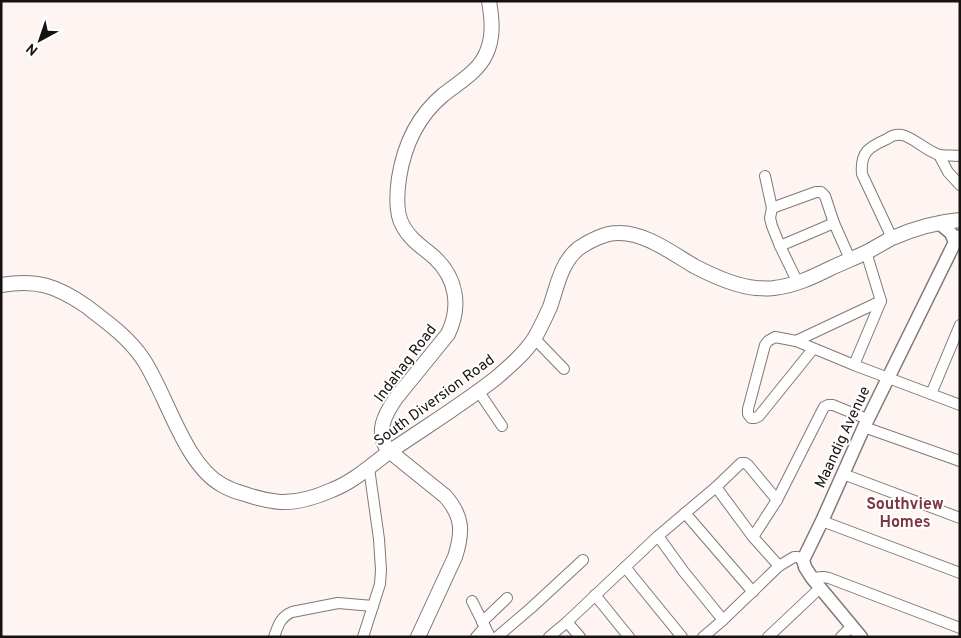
<svg xmlns="http://www.w3.org/2000/svg" width="961" height="638" viewBox="0 0 961 638" font-family="Overpass,sans-serif">
	<style>
		.lines { fill: none; stroke-linecap: round; stroke-linejoin: round }
		.minor-casing { stroke: #807976; stroke-width: 12 }
		.tertiary-casing { stroke: #807976; stroke-width: 15 }
		.secondary-casing { stroke: #807976; stroke-width: 16 }
		.minor { stroke: #fff; stroke-width: 10 }
		.tertiary { stroke: #fff; stroke-width: 12 }
		.secondary { stroke: #fff; stroke-width: 14 }
		.labels { text-anchor: middle; stroke-width: 4; stroke-linejoin: round; paint-order: stroke }
		.street-label { font-size: 15px; fill: #151211; stroke: #fff }
		.neighbourhood-label { font-size: 16px; font-weight: bold; fill: #7e3741; stroke: #fff }
	</style>
	<rect width="100%" height="100%" fill="#fef5f2"/>
	<g class="lines">
		<defs>
			<g id="minor">
				<polyline points="939,155 948,172 960,185"/>
				<polyline points="765,176 772,208 770,218 772,226 780,246 798,283"/>
				<polyline points="772,208 816,192 821,192 825,196 834,223 850,259"/>
				<path d="M892 238 862 174C860 152 869 147 887 139 891 136 896 134 902 135 915 138 927 152 940 155 946 156 953 155 960 156"/>
				<polyline points="780,246 834,223"/>
				<polyline points="534,338 564,369"/>
				<polyline points="796,341 881,301"/>
				<polyline points="813,349 759,416 755,418 751,418 748,414 748,409 765,345 768,341 775,337 796,341 854,365 960,405"/>
				<polyline points="854,365 881,301 866,252"/>
				<polyline points="479,392 502,426"/>
				<polyline points="931,394 960,325"/>
				<polyline points="864,427 960,461"/>
				<polyline points="843,474 960,518"/>
				<polyline points="716,487 741,463 745,463 748,465 777,500"/>
				<polyline points="685,513 753,592"/>
				<polyline points="822,521 960,573"/>
				<polyline points="658,536 684,572 723,620"/>
				<polyline points="753,537 777,500 824,407 828,405 833,405 867,419"/>
				<polyline points="625,567 682,637"/>
				<polyline points="812,578 823,577 829,578 960,628"/>
				<polyline points="595,595 629,637"/>
				<polyline points="472,601 490,637"/>
				<polyline points="482,622 507,598"/>
				<polyline points="567,622 580,637"/>
				<path d="M274 637C278 626 280 617 292 612L338 603 373 606"/>
				<polyline points="363,637 380,584 381,570 379,539 369,468"/>
				<polyline points="476,637 485,627"/>
				<polyline points="497,637 531,608 583,560"/>
				<polyline points="549,637 567,622 658,536 716,487 753,537 779,566"/>
				<polyline points="703,637 723,620 779,566 794,557 798,557 803,560"/>
				<polyline points="768,637 820,588"/>
				<polyline points="841,637 852,626"/>
			</g>
			<g id="tertiary">
				<polyline points="939,223 951,233 955,242"/>
				<polyline points="861,637 812,578 805,567 803,560 822,521 864,427 955,242 960,236"/>
			</g>
			<g id="secondary">
				<path d="M1 285C37 279 57 286 86 306 107 322 128 337 143 359 167 395 184 464 222 485 229 489 237 492 245 494 256 498 268 501 280 502 298 503 316 497 332 490 355 481 372 464 392 450 427 426 463 404 496 378 510 366 524 354 534 339 540 329 545 318 550 307 557 287 561 262 579 248 589 241 605 233 618 233 644 232 672 253 694 266 713 276 735 286 756 288 762 288 769 289 774 288 794 286 813 277 831 268 844 262 857 257 869 251 876 247 883 243 890 239 912 229 936 222 960 220"/>
				<path d="M418 637 455 557C463 532 463 516 445 496L388 450C375 432 385 414 396 398L448 334C461 307 457 279 435 258 424 248 410 240 403 226 395 213 397 192 399 178 404 146 418 116 443 95 458 83 478 72 486 54 494 37 492 19 489 1"/>
			</g>
		</defs>
		<!-- minor casing -->
		<use href="#minor" class="minor-casing"/>
		<!-- tertiary casing -->
		<use href="#tertiary" class="tertiary-casing"/>
		<!-- secondary casing -->
		<use href="#secondary" class="secondary-casing"/>
		<!-- minor -->
		<use href="#minor" class="minor"/>
		<!-- tertiary -->
		<use href="#tertiary" class="tertiary"/>
		<!-- secondary -->
		<use href="#secondary" class="secondary"/>
	</g>
	<g class="labels">
		<!-- street labels -->
		<g class="street-label">
			<text transform="translate(405 363) rotate(-53)" y="5">Indahag Road</text>
			<text transform="translate(434 400) rotate(-36)" y="5">South Diversion Road</text>
			<text transform="translate(842 437) rotate(-65)" y="5">Maandig Avenue</text>
		</g>
		<!-- neighbourhood labels -->
		<g class="neighbourhood-label">
			<text x="905" y="509">Southview<tspan x="905" dy="18">Homes</tspan></text>
		</g>
	</g>
	<!-- border -->
	<rect width="961" height="638" fill="none" stroke="#151211" stroke-width="5"/>
	<!-- north arrow -->
	<g transform="translate(40 40) rotate(220)" stroke="#ffffff" stroke-width="4" paint-order="stroke">
	<path d="M0-4L9 19L0 12L-9 19Z" fill="#151211"/>
	<text y="-8" font-size="14" font-weight="bold" text-anchor="middle" fill="#151211">N</text>
	</g>
</svg>
